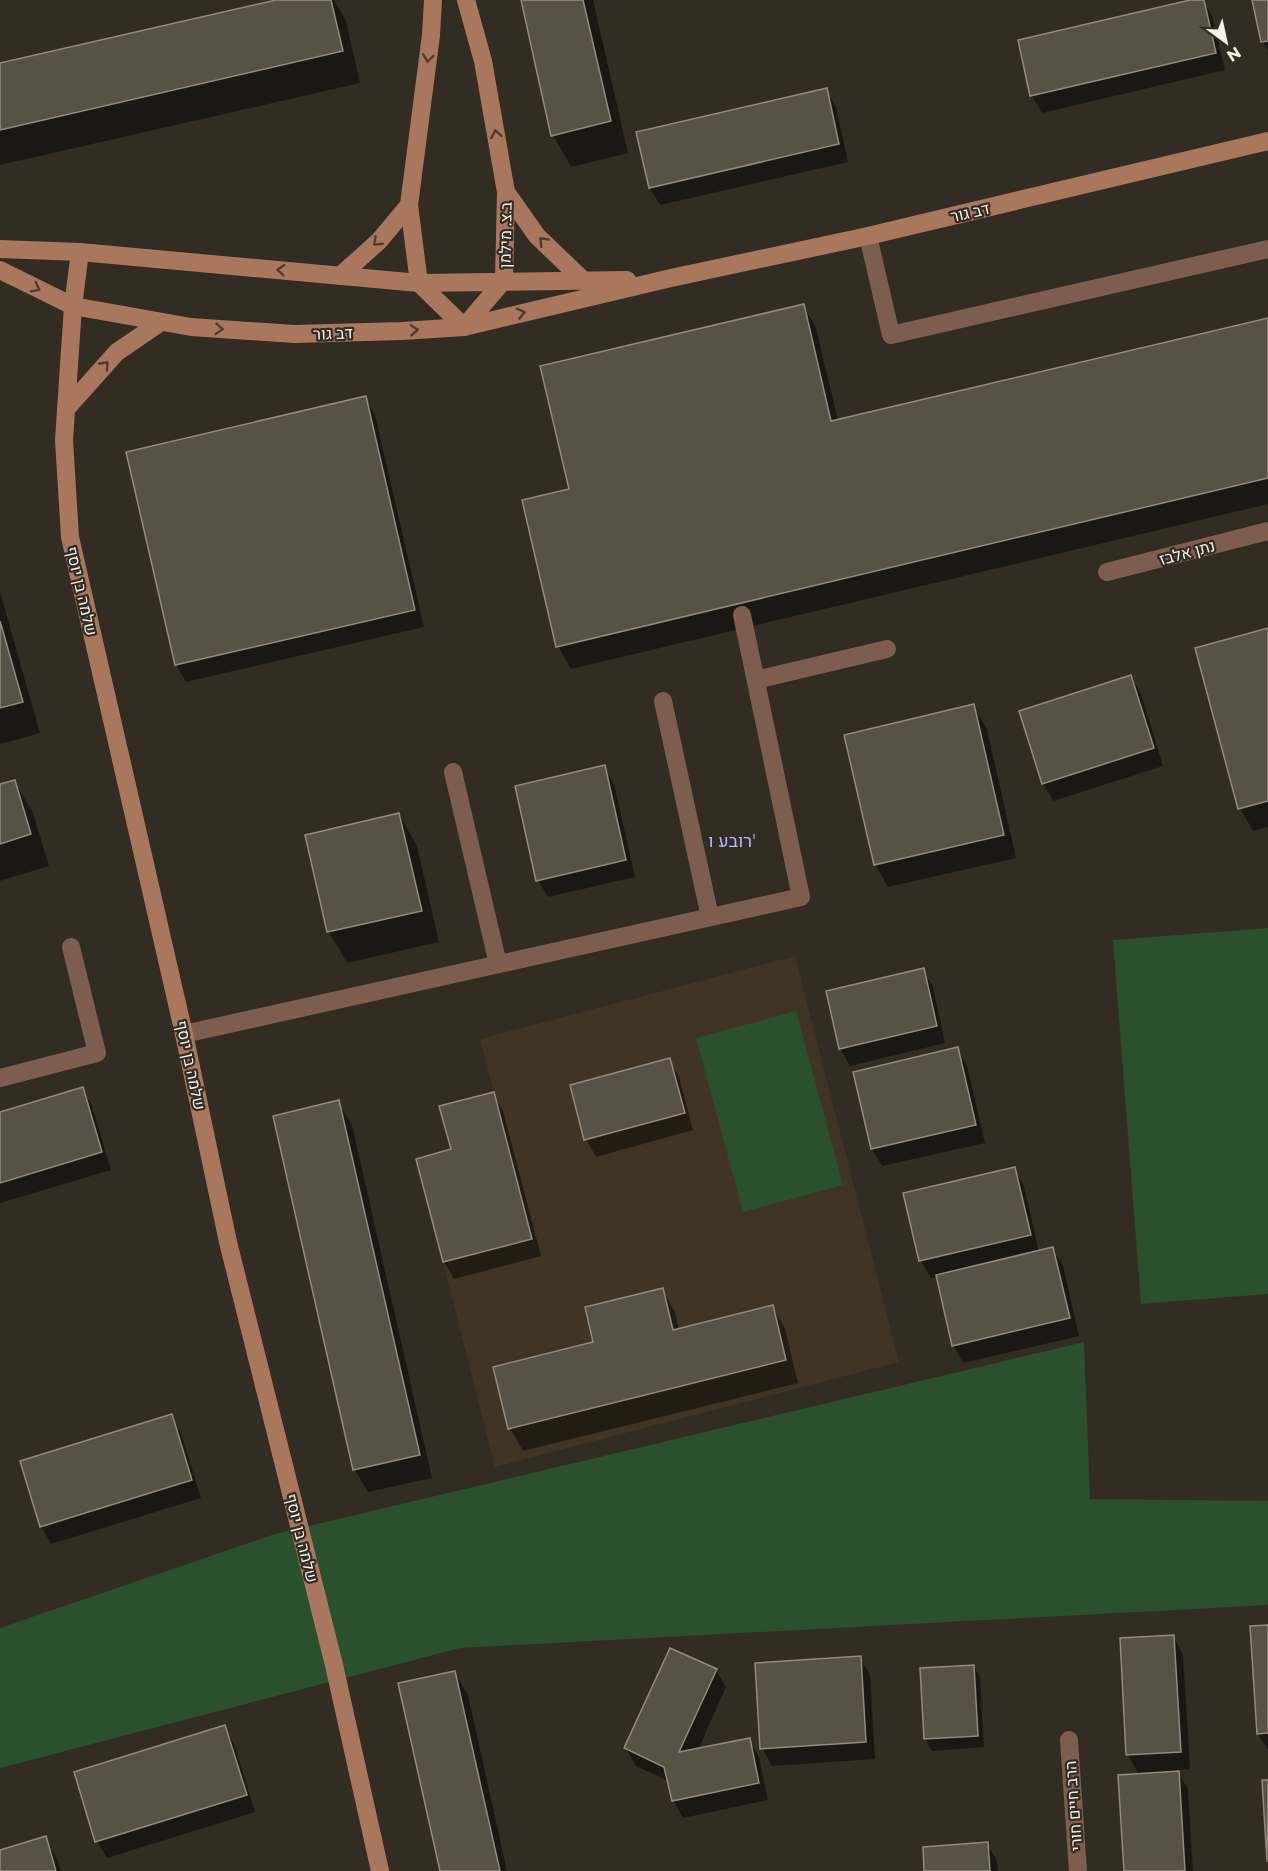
<svg xmlns="http://www.w3.org/2000/svg" width="1268" height="1871" viewBox="0 0 1268 1871" font-family="Montserrat,Heebo,sans-serif">
	<style>
		.built { fill: #403525 }
		.green { fill: #2b502d }
		.shadow { fill: #0007 }
		.building { fill: #585146; stroke: #938a7e; stroke-width: 1.5 }
		.lines { fill: none; stroke-linecap: round; stroke-linejoin: round }
		.lane { stroke: #7d5d4e; stroke-width: 18 }
		.street { stroke: #7d5d4e; stroke-width: 18 }
		.secondary { stroke: #a9775e; stroke-width: 18 }
		.oneway { stroke: #503f31 }
		.labels { text-anchor: middle; stroke-width: 4.5; stroke-linejoin: round; paint-order: stroke }
		.street-label { font-size: 16px; fill: #f6f1ea; stroke: #332c22 }
		.neighbourhood-label { font-size: 18px; fill: #b3b7fe; stroke: #332c22 }
	</style>
	<rect width="100%" height="100%" fill="#332c22"/>
	<!-- built -->
	<polygon class="built" points="795,956 899,1362 495,1467 443,1262 532,1239 480,1039"/>
	<!-- green -->
	<g class="green">
		<polygon points="1268,928 1268,1294 1141,1304 1113,940"/>
		<polygon points="796,1011 843,1185 743,1212 696,1038"/>
		<polygon points="1084,1342 1090,1499 1268,1501 1268,1605 460,1648 0,1768 0,1628 275,1534"/>
	</g>
	<!-- shadow -->
	<g class="shadow">
		<polygon points="282,0 334,0 346,21 360,83 0,165 0,65"/>
		<polygon points="522,0 593,0 628,153 571,167 553,135"/>
		<polygon points="1197,0 1203,0 1212,16 1225,70 1042,113 1032,96"/>
		<polygon points="1253,0 1268,0 1268,51 1263,42"/>
		<polygon points="826,90 836,107 848,162 660,205 650,188"/>
		<polygon points="803,305 816,328 838,421 1268,320 1268,504 571,669 558,646 571,490"/>
		<polygon points="365,398 375,415 424,627 186,682 176,665 128,453"/>
		<polygon points="0,592 40,733 1,744 0,743"/>
		<polygon points="1268,630 1268,827 1253,831 1240,808"/>
		<polygon points="1131,676 1141,694 1163,766 1053,801 1043,783"/>
		<polygon points="973,706 987,729 1016,858 888,887 875,864"/>
		<polygon points="604,767 614,784 635,877 548,897 538,880"/>
		<polygon points="14,781 33,813 49,866 0,881 0,786"/>
		<polygon points="399,814 417,846 439,942 347,963 329,932 307,836"/>
		<polygon points="923,970 933,987 945,1043 850,1066 840,1048"/>
		<polygon points="957,1049 967,1066 985,1143 882,1166 872,1149 855,1073"/>
		<polygon points="669,1060 679,1077 693,1130 596,1157 586,1139"/>
		<polygon points="82,1089 92,1106 111,1170 0,1203 0,1114"/>
		<polygon points="493,1094 503,1111 541,1256 454,1279 444,1262 417,1160 453,1150"/>
		<polygon points="338,1102 352,1125 432,1478 368,1492 355,1470 275,1117"/>
		<polygon points="1014,1169 1024,1186 1039,1252 1053,1249 1063,1266 1079,1336 963,1363 953,1345 938,1277 931,1278 921,1261"/>
		<polygon points="662,1289 675,1312 679,1330 772,1306 785,1329 798,1383 523,1451 510,1428 595,1343"/>
		<polygon points="171,1416 181,1434 201,1498 51,1544 41,1526"/>
		<polygon points="1268,1627 1268,1750 1258,1734"/>
		<polygon points="1173,1636 1183,1654 1190,1769 1176,1770 1188,1789 1193,1871 1126,1871 1139,1775 1128,1755"/>
		<polygon points="860,1658 870,1675 875,1759 772,1766 762,1748"/>
		<polygon points="974,1666 980,1678 984,1747 932,1751 925,1739 921,1670"/>
		<polygon points="716,1670 726,1687 698,1750 749,1740 759,1757 768,1800 683,1818 673,1800 669,1781 636,1766 626,1748"/>
		<polygon points="455,1673 468,1695 507,1871 442,1871"/>
		<polygon points="224,1727 234,1744 255,1812 107,1858 97,1841"/>
		<polygon points="1268,1781 1268,1851 1264,1782"/>
		<polygon points="45,1838 58,1861 61,1871 0,1871 0,1851"/>
		<polygon points="987,1844 997,1861 998,1871 926,1871"/>
	</g>
	<!-- building -->
	<g class="building">
		<polygon points="276,0 331,0 343,51 0,130 0,63"/>
		<polygon points="521,0 583,0 611,121 551,136"/>
		<polygon points="1190,0 1204,0 1216,53 1030,96 1018,40"/>
		<polygon points="1252,0 1268,0 1268,41 1261,42"/>
		<polygon points="827,88 839,144 649,188 636,132"/>
		<polygon points="804,304 831,421 1268,318 1268,478 556,647 522,500 569,489 540,366"/>
		<polygon points="366,396 415,610 175,665 126,452"/>
		<polygon points="0,621 23,702 0,708"/>
		<polygon points="1268,628 1268,801 1238,809 1195,648"/>
		<polygon points="1131,675 1154,748 1042,784 1019,711"/>
		<polygon points="974,704 1004,835 874,865 844,735"/>
		<polygon points="605,765 626,860 536,881 515,786"/>
		<polygon points="15,780 31,834 0,844 0,784"/>
		<polygon points="399,813 422,911 327,932 305,835"/>
		<polygon points="924,968 937,1026 839,1049 826,991"/>
		<polygon points="958,1047 976,1125 871,1149 853,1072"/>
		<polygon points="670,1058 685,1113 584,1140 570,1085"/>
		<polygon points="83,1087 102,1152 0,1183 0,1112"/>
		<polygon points="494,1092 532,1239 443,1262 416,1159 451,1149 439,1106"/>
		<polygon points="339,1100 420,1455 353,1470 273,1116"/>
		<polygon points="1015,1167 1031,1235 919,1261 903,1193"/>
		<polygon points="1053,1247 1070,1318 952,1346 936,1275"/>
		<polygon points="663,1288 673,1330 773,1305 786,1360 508,1429 493,1367 593,1342 585,1307"/>
		<polygon points="172,1414 192,1480 40,1527 20,1461"/>
		<polygon points="1268,1625 1268,1733 1257,1734 1250,1626"/>
		<polygon points="1174,1635 1181,1752 1126,1755 1120,1638"/>
		<polygon points="670,1648 717,1669 679,1752 750,1738 759,1783 672,1801 664,1767 624,1748"/>
		<polygon points="861,1656 866,1742 760,1749 755,1663"/>
		<polygon points="974,1665 978,1736 924,1739 920,1668"/>
		<polygon points="455,1671 500,1871 440,1871 398,1683"/>
		<polygon points="225,1725 247,1795 95,1842 74,1772"/>
		<polygon points="1179,1771 1185,1871 1124,1871 1118,1775"/>
		<polygon points="1262,1780 1268,1780 1267,1862"/>
		<polygon points="46,1836 56,1871 0,1871 0,1850"/>
		<polygon points="988,1842 990,1871 924,1871 923,1847"/>
	</g>
	<g class="lines">
		<!-- lane -->
		<g class="lane">
			<polyline points="868,236 891,335 1268,249"/>
			<polyline points="756,680 887,649"/>
			<polyline points="663,701 710,917"/>
			<polyline points="453,772 498,964"/>
			<polyline points="184,1034 801,897 742,615"/>
		</g>
		<!-- street -->
		<g class="street">
			<polyline points="1107,572 1268,531"/>
			<polyline points="0,1078 97,1053 71,947"/>
			<polyline points="1069,1740 1078,1871"/>
		</g>
		<!-- secondary -->
		<g class="secondary">
			<polyline points="433,0 431,35 409,205 419,283 464,327"/>
			<polyline points="506,192 537,236 585,282"/>
			<polyline points="0,249 80,252 419,283 627,280"/>
			<polyline points="80,252 73,306 64,440 70,537 184,1034 228,1242 334,1665 380,1871"/>
			<polyline points="0,270 73,306 191,327 294,334 402,331 464,327 671,278 868,236 1268,141"/>
			<polyline points="340,276 379,241 409,205"/>
			<polyline points="464,327 504,280 506,192 483,61 466,0"/>
			<polyline points="66,409 117,352 161,322"/>
		</g>
	</g>
	<!-- one-way arrows -->
	<defs><path id="oneway-chevron" d="M-2-3.5L2.5 0L-2 3.5" fill="none" stroke-width="1.6" stroke-linecap="round" stroke-linejoin="round" transform="scale(1.5)"/></defs>
	<g class="oneway">
		<use href="#oneway-chevron" transform="translate(428 58) rotate(98)"/>
		<use href="#oneway-chevron" transform="translate(496 134) rotate(-100)"/>
		<use href="#oneway-chevron" transform="translate(543 241) rotate(-134)"/>
		<use href="#oneway-chevron" transform="translate(377 242) rotate(136)"/>
		<use href="#oneway-chevron" transform="translate(281 270) rotate(-175)"/>
		<use href="#oneway-chevron" transform="translate(36 288) rotate(27)"/>
		<use href="#oneway-chevron" transform="translate(521 313) rotate(-13)"/>
		<use href="#oneway-chevron" transform="translate(219 329) rotate(4)"/>
		<use href="#oneway-chevron" transform="translate(414 330) rotate(-4)"/>
		<use href="#oneway-chevron" transform="translate(105 365) rotate(-48)"/>
	</g>
	<g class="labels">
		<!-- street labels -->
		<g class="street-label">
			<text transform="translate(970 212) rotate(-13)" y="6">דב גור</text>
			<text transform="translate(505 235) rotate(-89)" y="6">ב.צ. מילמן</text>
			<text transform="translate(333 333) rotate(-2)" y="6">דב גור</text>
			<text transform="translate(1187 552) rotate(-15)" y="6">נתן אלבז</text>
			<text transform="translate(82 591) rotate(77)" y="6">שלמה בן יוסף</text>
			<text transform="translate(191 1065) rotate(78)" y="6">שלמה בן יוסף</text>
			<text transform="translate(302 1538) rotate(76)" y="6">שלמה בן יוסף</text>
			<text transform="translate(1073 1806) rotate(-94)" y="6">הרב חיים חורי</text>
		</g>
		<!-- neighbourhood labels -->
		<g class="neighbourhood-label">
			<text x="732" y="847">רובע ו'</text>
		</g>
	</g>
	<!-- north arrow -->
	<g transform="translate(1226 42) rotate(147)" stroke="#332c22" stroke-width="4.5" paint-order="stroke">
	<path d="M0-4.5L10 22L0 15L-10 22Z" fill="#f6f1ea"/>
	<text y="-9" font-size="16" font-weight="bold" text-anchor="middle" fill="#f6f1ea">N</text>
	</g>
</svg>
